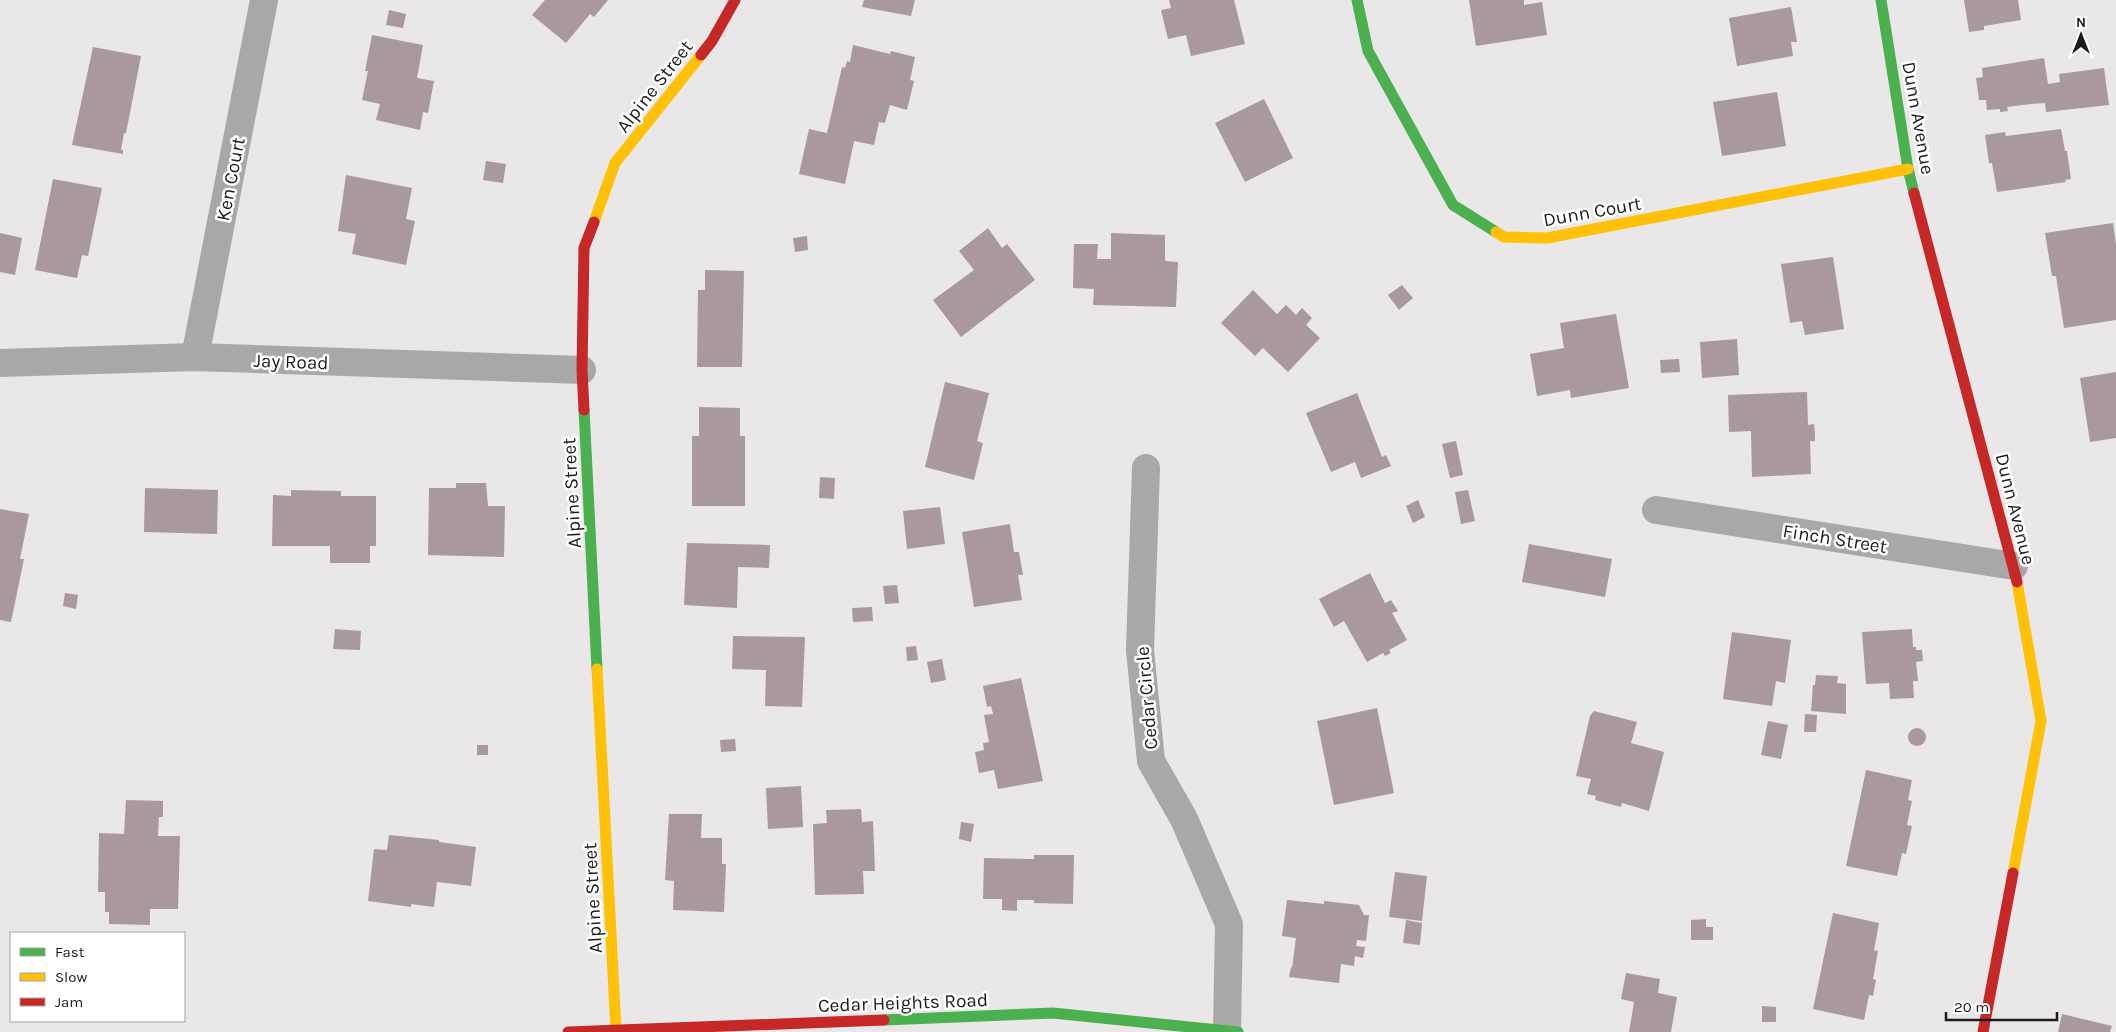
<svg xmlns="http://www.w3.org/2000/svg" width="2116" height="1032" viewBox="0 0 2116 1032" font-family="Karla,sans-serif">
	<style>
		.building { fill: #a9999c }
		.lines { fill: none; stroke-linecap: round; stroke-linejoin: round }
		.street { stroke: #a8a8a8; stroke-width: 28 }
		.fast { stroke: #4caf50; stroke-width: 11 }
		.slow { stroke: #ffc107; stroke-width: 11 }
		.jam { stroke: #c62828; stroke-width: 11 }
		.labels { text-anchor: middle; stroke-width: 5; stroke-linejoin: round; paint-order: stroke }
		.street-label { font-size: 19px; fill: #1c1a1a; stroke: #fff }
	</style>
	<rect width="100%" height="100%" fill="#e9e7e7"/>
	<!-- building -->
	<g class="building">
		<polygon points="545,0 608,0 594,17 590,14 566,43 532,15"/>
		<polygon points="864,0 915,0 911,16 862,7"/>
		<polygon points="1169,0 1234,0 1245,44 1191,56 1186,35 1168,39 1161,10 1171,8"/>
		<polygon points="1469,0 1524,0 1524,5 1542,2 1547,35 1476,46"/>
		<polygon points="1964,0 2018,0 2021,20 1984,26 1984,30 1969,32"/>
		<polygon points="1791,7 1797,42 1791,42 1793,56 1737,66 1729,18"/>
		<polygon points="389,10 406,14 403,28 386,25"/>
		<polygon points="372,35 423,45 417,78 434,81 428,113 423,112 420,130 376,120 380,104 362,100 368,71 365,71"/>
		<polygon points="853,45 890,54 891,51 915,57 910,80 914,81 907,110 890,105 885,123 879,122 874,145 854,141 845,184 799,174 809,129 827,133 842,67 845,68 847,61 850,62"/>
		<polygon points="93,47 141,56 126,133 124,133 121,150 123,150 123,154 72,145"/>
		<polygon points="2044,58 2048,84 2060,82 2059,74 2104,68 2109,105 2046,112 2045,103 2031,104 2007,107 2008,111 2000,112 2000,109 1987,110 1986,100 1979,100 1976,78 1983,77 1982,68"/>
		<polygon points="1777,92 1786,146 1722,156 1713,102"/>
		<polygon points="1264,99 1293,158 1245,182 1215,123"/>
		<polygon points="2061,129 2065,151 2067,151 2071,179 2065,180 2066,182 1997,192 1992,163 1989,163 1985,135 2005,132 2006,136"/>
		<polygon points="486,161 506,164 503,183 483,180"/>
		<polygon points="346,175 412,188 406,219 415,221 406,265 352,254 356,234 338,231"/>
		<polygon points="53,179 102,188 88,256 82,255 77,278 35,270"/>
		<polygon points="2113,223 2116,244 2116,320 2064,328 2056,276 2052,276 2045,233"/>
		<polygon points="988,228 1002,248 1007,244 1035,280 961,337 933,300 974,270 959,251"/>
		<polygon points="0,233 22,238 15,275 0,272"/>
		<polygon points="1111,233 1165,235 1165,261 1178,262 1176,307 1093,305 1094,289 1073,288 1074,244 1098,244 1097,259 1111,259"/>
		<polygon points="807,236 808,250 795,252 793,238"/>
		<polygon points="1833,257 1844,329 1805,335 1802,321 1790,323 1781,264"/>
		<polygon points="705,270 744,271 742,367 697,367 698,290 705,290"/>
		<polygon points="1402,285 1413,298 1399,310 1388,295"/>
		<polygon points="1253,290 1277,314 1286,305 1296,315 1302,308 1312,318 1306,325 1320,338 1288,372 1263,348 1255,356 1221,323"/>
		<polygon points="1616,314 1629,388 1571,398 1570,390 1537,396 1530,354 1564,348 1560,323"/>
		<polygon points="1737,339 1739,375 1702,378 1700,342"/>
		<polygon points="1679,359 1680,372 1661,373 1660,360"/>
		<polygon points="2116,372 2116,438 2090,442 2080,378"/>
		<polygon points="945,382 989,393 977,441 983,443 974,480 925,467"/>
		<polygon points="1807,392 1808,425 1814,424 1815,433 1815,441 1810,441 1811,474 1752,477 1751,431 1729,432 1728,395"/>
		<polygon points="1357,393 1382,457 1386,455 1391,466 1361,478 1355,462 1331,472 1306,413"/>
		<polygon points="699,407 740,408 740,436 745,436 745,506 692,506 692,436 699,436"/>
		<polygon points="1456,441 1463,475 1450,478 1442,444"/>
		<polygon points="820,477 835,478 834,499 819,498"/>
		<polygon points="456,483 486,483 488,506 505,506 504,557 428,555 429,488 456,488"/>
		<polygon points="145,488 218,490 217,534 144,532"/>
		<polygon points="291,490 341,491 341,496 376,496 376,546 370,546 370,563 330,563 330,546 272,546 273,495 291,496"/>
		<polygon points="1468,490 1475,521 1461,524 1455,492"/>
		<polygon points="1418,500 1425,517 1413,523 1406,506"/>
		<polygon points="940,507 945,544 907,549 903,511"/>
		<polygon points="0,509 29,514 20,559 24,559 11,622 0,620"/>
		<polygon points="1010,524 1014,552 1019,552 1023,575 1018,575 1022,600 974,607 962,532"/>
		<polygon points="687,543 770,545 769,568 738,567 737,608 684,605"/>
		<polygon points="1529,544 1612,559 1605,597 1522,582"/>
		<polygon points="1370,573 1385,603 1391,600 1398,611 1392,613 1407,640 1389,650 1391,653 1385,656 1383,653 1367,662 1344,621 1334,627 1319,599"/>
		<polygon points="897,585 899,603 885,604 883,586"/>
		<polygon points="65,593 78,595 76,609 63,606"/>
		<polygon points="872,607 873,621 853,622 852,608"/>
		<polygon points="335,629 361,631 360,650 333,649"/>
		<polygon points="1912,629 1913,647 1916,647 1916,650 1922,650 1923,661 1916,662 1918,681 1913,681 1914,698 1890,699 1889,683 1866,684 1862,632"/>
		<polygon points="1732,632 1791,640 1785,683 1776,681 1772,706 1723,699"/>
		<polygon points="733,636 805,637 802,707 765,706 766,670 732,669"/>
		<polygon points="916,646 918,660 907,661 906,647"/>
		<polygon points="942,659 946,680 931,683 927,662"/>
		<polygon points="1816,675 1838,676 1837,683 1846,684 1846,714 1811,711 1813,685 1815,685"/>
		<polygon points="1021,678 1043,781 998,789 994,770 979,773 975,752 984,750 983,743 989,742 984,715 993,714 991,706 987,707 983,686"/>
		<polygon points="1377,708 1394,793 1334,805 1317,721"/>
		<polygon points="1594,711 1637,722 1631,743 1664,752 1649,811 1622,803 1621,807 1595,800 1596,796 1587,794 1591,779 1576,776 1590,716"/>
		<polygon points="1805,714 1817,715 1816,732 1804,732"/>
		<polygon points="1768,721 1788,725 1781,759 1761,755"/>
		<circle cx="1917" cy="737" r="9"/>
		<polygon points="735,739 736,751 721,752 720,740"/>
		<rect x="477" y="745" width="11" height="10"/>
		<polygon points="1866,770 1912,780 1908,800 1912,801 1907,825 1912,826 1906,854 1902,853 1897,876 1846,866"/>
		<polygon points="801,786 803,827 768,829 766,788"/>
		<polygon points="126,800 163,801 163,817 159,817 158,836 180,836 178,909 150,909 150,925 109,924 109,912 105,912 105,892 98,892 99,833 124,834"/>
		<polygon points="861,809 862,822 873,821 875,871 863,871 864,894 815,895 813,824 827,823 826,810"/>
		<polygon points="669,814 702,814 701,838 722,838 722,864 726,864 724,912 673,910 674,881 665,880"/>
		<polygon points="961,822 974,824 971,842 959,839"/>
		<polygon points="389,835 439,840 439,842 476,847 471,886 437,882 434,907 411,904 411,907 368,901 374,849 387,850"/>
		<polygon points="1034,855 1074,855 1073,904 1034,903 1034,900 1017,900 1017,911 1002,910 1002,899 983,899 984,858 1034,859"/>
		<polygon points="1395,872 1427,876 1422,921 1389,917"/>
		<polygon points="1287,900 1324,904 1324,901 1359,905 1364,915 1369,915 1366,941 1357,940 1356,946 1365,947 1363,958 1355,956 1354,966 1341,964 1339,983 1289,977 1291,967 1292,968 1296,938 1282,936"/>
		<polygon points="1833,913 1879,923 1874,950 1878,951 1873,979 1876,980 1873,996 1869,995 1864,1020 1813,1009"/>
		<polygon points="1706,919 1706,927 1713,927 1713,940 1691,940 1691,920"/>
		<polygon points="1406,920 1422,923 1420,945 1403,943"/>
		<polygon points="1626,973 1660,979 1658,993 1677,997 1671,1032 1629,1032 1634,1002 1621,999"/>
		<polygon points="1762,1006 1776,1007 1776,1022 1762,1022"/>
		<polygon points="2062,1014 2112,1026 2110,1032 2058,1032"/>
	</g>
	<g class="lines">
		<!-- street -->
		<g class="street">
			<polyline points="195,357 264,0"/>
			<polyline points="0,363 195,357 582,370"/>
			<polyline points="1146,468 1140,650 1151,761 1184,819 1229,924 1227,1030"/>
			<polyline points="1656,510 2014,566"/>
		</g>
		<!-- fast -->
		<g class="fast">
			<polyline points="1357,0 1368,51 1453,205 1496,232"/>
			<polyline points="1881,0 1908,169 1914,193"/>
			<polyline points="584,410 597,669"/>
			<polyline points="884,1020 1053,1013 1238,1032"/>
		</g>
		<!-- slow -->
		<g class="slow">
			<polyline points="594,222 615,163 701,55"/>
			<polyline points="1496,232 1504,237 1547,238 1908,169"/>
			<polyline points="597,669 616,1030"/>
			<polyline points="2013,873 2041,721 2017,582"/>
		</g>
		<!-- jam -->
		<g class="jam">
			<polyline points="701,55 712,41 735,0"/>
			<polyline points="1914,193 2017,582"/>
			<polyline points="584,410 582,370 584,248 594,222"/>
			<polyline points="568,1032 884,1020"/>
			<polyline points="1983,1032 2013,873"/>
		</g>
	</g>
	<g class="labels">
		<!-- street labels -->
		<g class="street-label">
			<text transform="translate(654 86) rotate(-52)" y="7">Alpine Street</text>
			<text transform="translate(1919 118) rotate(80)" y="7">Dunn Avenue</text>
			<text transform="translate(230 179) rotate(-79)" y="7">Ken Court</text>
			<text transform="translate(1592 211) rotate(-10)" y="7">Dunn Court</text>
			<text transform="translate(291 361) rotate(2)" y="7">Jay Road</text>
			<text transform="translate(571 493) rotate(-93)" y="7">Alpine Street</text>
			<text transform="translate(2016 509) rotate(76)" y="7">Dunn Avenue</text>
			<text transform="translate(1835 538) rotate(9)" y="7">Finch Street</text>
			<text transform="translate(1146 698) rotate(-95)" y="7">Cedar Circle</text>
			<text transform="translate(592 898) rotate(-93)" y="7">Alpine Street</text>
			<text transform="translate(903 1002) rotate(-2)" y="7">Cedar Heights Road</text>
		</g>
	</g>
	<!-- legend -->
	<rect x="10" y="932" width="175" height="90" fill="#ffffff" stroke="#a4a3a3"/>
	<rect x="20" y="948" width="25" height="8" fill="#4caf50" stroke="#a4a3a3"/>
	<text x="55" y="957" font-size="15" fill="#1c1a1a">Fast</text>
	<rect x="20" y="973" width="25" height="8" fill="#ffc107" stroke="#a4a3a3"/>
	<text x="55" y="982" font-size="15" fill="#1c1a1a">Slow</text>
	<rect x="20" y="998" width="25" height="8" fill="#c62828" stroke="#a4a3a3"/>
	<text x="55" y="1007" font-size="15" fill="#1c1a1a">Jam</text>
	<!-- north arrow -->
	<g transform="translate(2081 35)" stroke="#ffffff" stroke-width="4" paint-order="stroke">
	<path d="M0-4L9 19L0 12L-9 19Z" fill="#1c1a1a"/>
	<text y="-8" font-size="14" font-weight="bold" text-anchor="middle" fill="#1c1a1a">N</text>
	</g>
	<!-- scale -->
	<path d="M1946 1012v8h111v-8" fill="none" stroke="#1c1a1a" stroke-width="2.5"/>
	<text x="1954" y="1012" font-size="15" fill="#1c1a1a" stroke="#ffffff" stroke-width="4" paint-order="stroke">20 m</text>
</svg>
